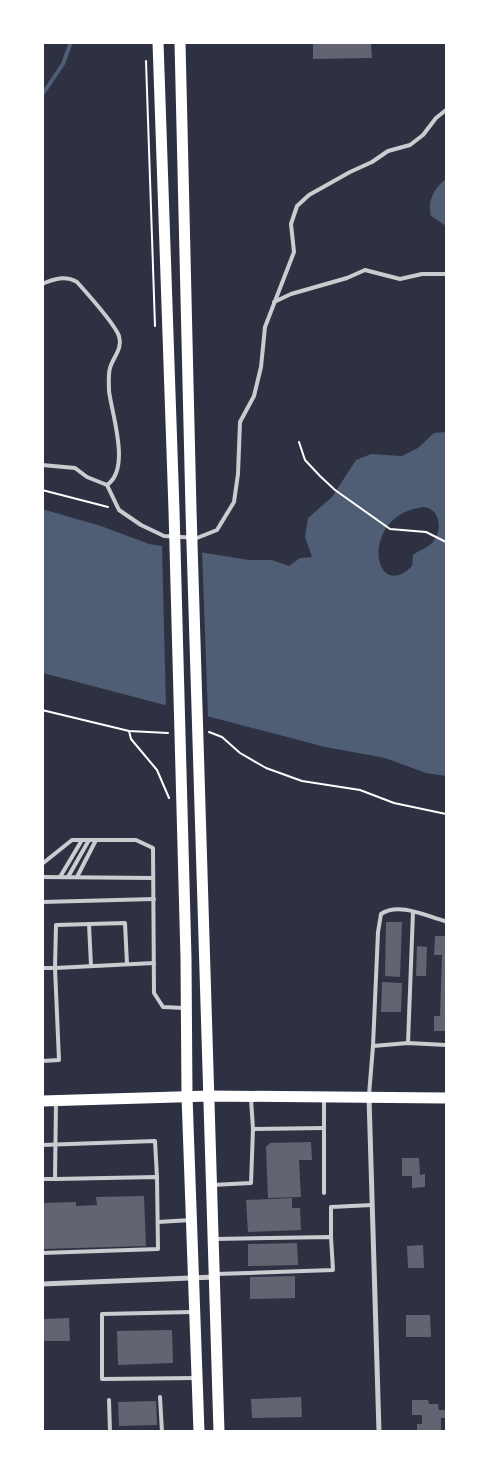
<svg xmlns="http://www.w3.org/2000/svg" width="489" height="1474" viewBox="0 0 489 1474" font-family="Raleway,sans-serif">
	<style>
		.water { fill: #4f5d75; fill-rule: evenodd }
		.pier { fill: #2d3142 }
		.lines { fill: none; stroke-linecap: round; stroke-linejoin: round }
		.stream { stroke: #4f5d75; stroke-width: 4 }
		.building { fill: #626471 }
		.path { stroke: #fff; stroke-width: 2 }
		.service { stroke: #caccd0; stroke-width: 4 }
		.minor { stroke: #caccd0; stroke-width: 5 }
		.primary { stroke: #fff; stroke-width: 11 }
	</style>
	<rect width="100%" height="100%" fill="#2d3142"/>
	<!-- water -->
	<g class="water">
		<path d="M446 179V226L431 216C427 201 434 188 446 179Z"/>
		<path d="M446 432V776L426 773 385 758 325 747 43 673 42 509 101 526 149 544 249 560H272L289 566 300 558 312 557 305 537 308 518 332 497 356 460 371 454 402 456 418 448 434 433ZM424 507C440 509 443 530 433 542 428 548 419 550 413 555L412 566C373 605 358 514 424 507Z"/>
	</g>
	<!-- pier -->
	<polygon class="pier" points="162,543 202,550 208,717 166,707"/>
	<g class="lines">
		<!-- stream -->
		<polyline class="stream" points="42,95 63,64 71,42"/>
	</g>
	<!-- building -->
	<g class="building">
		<polygon points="313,42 371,42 372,58 313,59"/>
		<polygon points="386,922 402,922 400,977 385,976"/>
		<polygon points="435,936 446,936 446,1031 434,1031 434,1016 440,1016 442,955 434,955"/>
		<polygon points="417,946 427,947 426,976 416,976"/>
		<polygon points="382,982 402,983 401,1012 381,1012"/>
		<polygon points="311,1142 312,1160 299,1160 301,1197 268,1198 266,1147 270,1143"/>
		<polygon points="402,1158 419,1158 420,1175 425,1174 425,1187 412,1188 412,1176 402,1176"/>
		<polygon points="144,1196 146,1246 42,1249 42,1203 76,1202 76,1206 97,1205 96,1197"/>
		<polygon points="292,1198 292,1208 300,1208 301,1230 248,1232 246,1200"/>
		<polygon points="297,1243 298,1265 248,1266 248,1244"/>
		<polygon points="423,1245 424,1268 408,1268 407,1246"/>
		<polygon points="295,1276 295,1298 250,1299 250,1277"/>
		<polygon points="406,1315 430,1315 431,1337 406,1337"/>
		<polygon points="69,1318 70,1341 42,1341 42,1319"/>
		<polygon points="172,1330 173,1363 118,1365 117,1331"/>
		<polygon points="301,1397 302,1417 252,1418 251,1399"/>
		<polygon points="412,1400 428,1400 429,1404 438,1404 439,1410 445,1410 445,1418 441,1418 441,1432 417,1432 417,1424 422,1424 422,1415 412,1415"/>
		<polygon points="156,1401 157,1425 119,1426 118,1402"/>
	</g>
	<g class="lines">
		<!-- path -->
		<g class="path">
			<polyline points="146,61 155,326"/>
			<polyline points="299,442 305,460 320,476 335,490 390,529 426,532 446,542"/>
			<polyline points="42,490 108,507"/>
			<polyline points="42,710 129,731 168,733"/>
			<polyline points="129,731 131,739 157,770 169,798"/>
			<polyline points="209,732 222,737 240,753 266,768 302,781 360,790 394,803 446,814"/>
		</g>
		<!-- service -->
		<g class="service">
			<path d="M42 284C54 279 65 275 77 282 86 292 115 325 119 336 123 349 113 357 110 368 108 375 109 384 109 391 112 415 131 469 107 485"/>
			<polyline points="274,302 291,294 347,278 365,270 400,279 422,274 446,274"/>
			<polyline points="42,465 75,468 87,477 107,485 119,510 141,525 164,536 197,538 217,530 234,502 238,474 240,422 254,396 261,367 265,327 294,252 291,224 297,206 309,195 350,172 372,162 388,151 410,145 423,135 436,118 446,110"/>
			<polyline points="42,864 72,840 136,840 153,848 154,993 163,1007 184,1008"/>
			<polyline points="42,877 153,878"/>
			<polyline points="60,877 82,840"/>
			<polyline points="68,877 89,840"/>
			<polyline points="77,877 96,840"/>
			<polyline points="42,902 154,899"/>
			<polyline points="89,924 91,966"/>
			<polyline points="127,964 125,923 56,925 55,968 154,963"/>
			<polyline points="42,968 55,968 59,1060 42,1061"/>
			<polyline points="408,1043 413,912"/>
			<path d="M373 1046 378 932 381 914C399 902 426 916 445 921"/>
			<polyline points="369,1095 373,1046 408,1043 446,1045"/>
			<polyline points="324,1098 324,1193"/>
			<polyline points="253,1129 324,1128"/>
			<polyline points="42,1145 155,1141 157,1177"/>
			<polyline points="42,1179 55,1179"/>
			<polyline points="212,1185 251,1183 253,1129 251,1099"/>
			<polyline points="158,1222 191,1220"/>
			<polyline points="331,1237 331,1207 372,1205"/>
			<polyline points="214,1239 331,1237 333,1270 216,1274"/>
			<polyline points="42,1253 158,1249 157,1177 55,1179 56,1101"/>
			<polyline points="192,1312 102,1314 102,1379 196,1378"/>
			<polyline points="160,1397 162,1432"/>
			<polyline points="109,1400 110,1432"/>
		</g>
		<!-- minor -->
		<g class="minor">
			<polyline points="369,1097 379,1432"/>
			<polyline points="42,1284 215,1277"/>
		</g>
		<!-- primary -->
		<g class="primary">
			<polyline points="158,42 174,510 186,958 187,1096 199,1432"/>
			<polyline points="180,42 191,510 219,1432"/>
			<polyline points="42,1101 210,1096 446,1098"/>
		</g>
	</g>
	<!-- border -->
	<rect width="489" height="1474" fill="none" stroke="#ffffff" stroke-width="88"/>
</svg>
